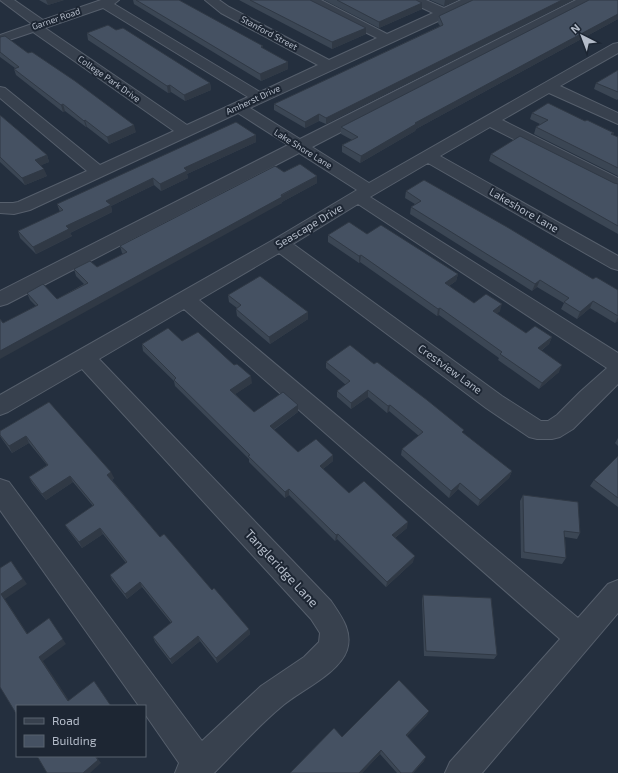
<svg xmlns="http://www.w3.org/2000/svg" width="618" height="773" viewBox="0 0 618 773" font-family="'Exo 2',sans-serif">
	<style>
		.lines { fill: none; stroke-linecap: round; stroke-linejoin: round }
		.minor-casing { stroke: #565f6c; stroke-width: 2 }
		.minor { fill: #38414e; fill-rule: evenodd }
		.wall { fill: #3b4654 }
		.shaded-wall { fill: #303945 }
		.building { fill: #455162; stroke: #303945 }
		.labels { text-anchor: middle; stroke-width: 4; stroke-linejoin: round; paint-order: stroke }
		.far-street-label { font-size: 9px; fill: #b4bcc9; stroke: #1d2633 }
		.street-label { font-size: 11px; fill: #b4bcc9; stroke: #1d2633 }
		.near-street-label { font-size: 13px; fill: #b4bcc9; stroke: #1d2633 }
	</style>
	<rect width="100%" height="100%" fill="#242f3e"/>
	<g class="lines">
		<defs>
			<path id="minor" d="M0 0H14L43 20 101 0H119L114 4 260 92 318 65 221 13 205 0H219L229 7 329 60 377 38 307 3 305 0H321L387 34 433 13 412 3 410 0H426L444 8 461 0H477L475 3 449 16 250 108 300 139 576 0H592L590 3 312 147 369 183 613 44 618 43V53L560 86 618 113V124L549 93 502 120 618 178V190L612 189 490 127 440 156 618 256V270L611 268 428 163 370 197 618 353V384L573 429 560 437 552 439H537L529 437 486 408 279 253 199 300 578 618 608 584 618 580V613L482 773H445L450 762 560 639 184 309 99 359 331 601C341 616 353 631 347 650 339 674 299 691 281 707 257 727 236 751 214 773H175L179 763 145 714V706H139L0 510V479L9 482 202 741 261 686 304 657 319 642 320 633 311 619 82 369 8 412 0 415V395L273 240 357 190 299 153 7 304 0 306V291L288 145 238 113 30 210 14 214 0 213V203H13L18 202 87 171 0 98V87L5 88 100 165 174 131 33 32 0 43V35L32 24ZM103 8 248 97 187 125 45 28ZM358 204 607 368 580 392 557 415 548 421H541L502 396 293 244Z"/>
		</defs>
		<!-- minor casing -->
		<use href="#minor" class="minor-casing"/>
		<!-- minor -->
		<use href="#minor" class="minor"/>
	</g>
	<!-- wall -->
	<g class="wall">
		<polygon points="39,0 64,0 48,5"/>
		<polygon points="133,0 179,0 264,49 288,69 261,81 134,4"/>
		<polygon points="239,0 310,0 366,28 366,34 332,49"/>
		<polygon points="324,0 416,0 422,3 422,9 379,28"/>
		<polygon points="430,0 458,0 444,6"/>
		<polygon points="473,0 573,0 326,124 319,121 305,128 274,110 274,104 440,26 438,23 439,16"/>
		<polygon points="618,0 618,19 416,129 415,131 360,163 342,152 342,145 352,140 341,134 341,127"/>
		<polygon points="116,30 210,83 211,90 185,101 171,92 168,93 88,40 87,33"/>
		<polygon points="0,37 136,132 109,144 87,127 86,127 65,111 63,112 16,75 14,69 15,68 0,57"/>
		<polygon points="618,70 618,99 617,100 594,89 596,83"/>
		<polygon points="532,113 585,121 614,133 613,135 618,137 618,176 534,134 536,127 540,124 530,119"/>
		<polygon points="0,115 47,155 49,162 41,165 47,176 25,185 0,162"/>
		<polygon points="256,135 256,142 187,174 188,178 161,191 154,185 111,206 112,212 70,233 72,236 36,254 20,238 18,231 60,212 57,204"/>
		<polygon points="491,154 614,183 618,184 618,234 489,161"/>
		<polygon points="284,172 317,176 317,183 282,202 282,203 3,323 36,306 30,300 27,293 57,299 84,284 76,276 74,269 97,267 123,254 122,253 120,246"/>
		<polygon points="406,191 593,279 618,290 618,321 615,323 590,308 577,319 561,309 564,303 537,287 532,291 410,214 411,207 415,204 405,198"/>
		<polygon points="367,234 458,274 456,281 449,286 474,303 500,311 496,314 526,333 552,337 549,344 541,351 559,372 539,389 498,360 499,358 439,315 437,316 360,262 359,263 328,242 328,235"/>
		<polygon points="228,295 308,312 308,319 270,344 237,316 236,309 237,308 229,302"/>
		<polygon points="182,341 252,383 235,394 254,412 298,405 298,412 274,430 298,452 333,461 323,469 349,493 407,528 395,538 413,562 386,587 337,539 335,541 289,495 285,498 249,462 249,459 175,386 174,381 143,351 142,344"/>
		<polygon points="326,362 374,364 463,433 512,471 509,478 478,506 458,489 449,498 401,455 402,449 419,436 389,411 387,413 368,397 351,409 337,397 337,391 346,385 326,368"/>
		<polygon points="49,402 114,478 112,480 160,537 249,629 250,634 217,663 200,641 172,664 155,642 153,637 171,623 142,587 127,599 112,580 110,575 126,563 103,534 82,548 69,531 65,525 93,506 73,482 46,500 32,483 29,477 47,465 29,443 12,453 2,439 0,436 0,431"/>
		<polygon points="618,438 618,446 615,443"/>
		<polygon points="618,456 618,507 590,486 594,480"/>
		<polygon points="523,495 580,533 577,539 565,537 566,558 562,564 521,558 520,501"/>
		<polygon points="423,595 497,655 494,659 424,656 422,600"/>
		<polygon points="427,715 407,736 424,761 413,773 397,773 380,754 362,773 290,773"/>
	</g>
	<!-- shaded-wall -->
	<g class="shaded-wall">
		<polygon points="46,0 64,0 48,5"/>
		<polygon points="445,0 458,0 444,6"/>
		<polygon points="562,0 573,0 326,124 326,118"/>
		<polygon points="422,3 422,9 379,28 379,22"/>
		<polygon points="618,14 618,19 416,129 415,131 360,163 361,156 415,123"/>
		<polygon points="366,28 366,34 332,49 332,42"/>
		<polygon points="288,62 288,69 261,81 260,74"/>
		<polygon points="210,83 211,90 185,101 184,95"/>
		<polygon points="170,85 171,92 168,93 167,86"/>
		<polygon points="63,104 65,111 63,112 61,105"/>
		<polygon points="319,114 319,121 305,128 305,122"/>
		<polygon points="85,120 87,127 86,127 84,121"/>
		<polygon points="134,125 136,132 109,144 107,137"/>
		<polygon points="256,135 256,142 187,174 188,178 161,191 160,184 184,168"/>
		<polygon points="47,155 49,162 37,167 35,160"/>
		<polygon points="44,169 47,176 25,185 22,178"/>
		<polygon points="317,176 317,183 282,202 282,203 0,359 0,351"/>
		<polygon points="153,178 154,185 111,206 112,212 70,233 72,236 36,254 33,247 106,201"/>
		<polygon points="361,255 360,262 359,263 359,256"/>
		<polygon points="458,274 456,281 443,290 445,283"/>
		<polygon points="540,280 537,287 532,291 535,284"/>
		<polygon points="593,301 590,308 577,319 580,312"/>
		<polygon points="502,304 500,311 491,318 493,311"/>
		<polygon points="440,308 439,315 437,316 438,309"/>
		<polygon points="308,312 308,319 270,344 269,337"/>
		<polygon points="618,317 618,321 615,323"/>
		<polygon points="552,337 549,344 535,355 538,348"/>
		<polygon points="562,365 559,372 539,389 542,383"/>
		<polygon points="251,376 252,383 231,397 230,390"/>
		<polygon points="368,390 368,397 351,409 351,403"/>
		<polygon points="298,405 298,412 270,432 270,426"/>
		<polygon points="390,405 389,411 387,413 388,406"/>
		<polygon points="26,436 29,443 12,453 9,446"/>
		<polygon points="333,455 333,461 319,472 320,466"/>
		<polygon points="512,471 509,478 478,506 480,500"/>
		<polygon points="111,472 114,478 110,481 107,475"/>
		<polygon points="70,476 73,482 46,500 42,494"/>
		<polygon points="460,483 458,489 449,498 451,491"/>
		<polygon points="289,489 289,495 285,498 285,492"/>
		<polygon points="408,522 407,528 391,541 392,535"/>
		<polygon points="100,528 103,534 82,548 79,542"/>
		<polygon points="338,534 337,539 335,541 336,535"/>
		<polygon points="415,556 413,562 386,587 387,582"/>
		<polygon points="11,561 27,584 5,599 31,639 27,634 1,594"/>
		<polygon points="140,582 142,587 127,599 125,594"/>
		<polygon points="49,618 66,644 43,661 72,705 68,701 39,657"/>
		<polygon points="249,629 250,634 217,663 216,658"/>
		<polygon points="198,636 200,641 172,664 170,659"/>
		<polygon points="429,711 427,715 404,739 406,735"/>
		<polygon points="381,750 380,754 362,773 359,773"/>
		<polygon points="95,756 96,756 101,763 90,773 83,773"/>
		<polygon points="426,757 424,761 413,773 412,773"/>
	</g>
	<!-- building -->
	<g class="building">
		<polygon points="136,0 179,0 263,46 261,47 288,62 260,74"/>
		<polygon points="250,0 310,0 366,28 332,42"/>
		<polygon points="337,0 416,0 422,3 379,22"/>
		<polygon points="473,0 562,0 326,118 319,114 305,122 274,104 443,25 439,16"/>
		<polygon points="589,0 618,0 618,14 415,123 416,124 361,156 342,145 358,137 341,127"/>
		<polygon points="108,25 116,30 123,28 210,83 184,95 170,85 167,86 87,33"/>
		<polygon points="5,36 28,53 32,52 75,81 134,125 107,137 85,120 84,121 63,104 61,105 14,69 19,67 0,52 0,37"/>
		<polygon points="618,70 618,92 596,83"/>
		<polygon points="548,103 585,121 587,120 614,133 611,134 618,137 618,168 536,127 548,120 532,113"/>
		<polygon points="0,115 47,155 35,160 44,169 22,178 0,157"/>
		<polygon points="236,122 256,135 184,168 187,171 160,184 153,178 106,201 111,205 66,226 69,229 33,247 18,231 63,210 57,204"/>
		<polygon points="520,136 614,183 618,184 618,226 491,154"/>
		<polygon points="300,164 317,176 281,195 282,197 0,351 0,319 3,323 38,305 27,293 43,284 57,299 88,283 74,269 90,261 97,267 127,252 120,246 275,166 284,172"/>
		<polygon points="424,180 507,227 593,279 596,277 618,290 618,316 593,301 580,312 564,302 569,298 540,280 535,284 411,207 421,201 406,191"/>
		<polygon points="349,222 367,234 381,225 458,274 445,283 474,303 486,294 502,304 493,311 526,333 535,326 552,337 538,348 562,365 542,383 500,354 502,352 440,308 438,309 361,255 359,256 328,235"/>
		<polygon points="260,276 308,312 269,337 236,309 241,305 228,295"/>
		<polygon points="168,328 182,341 198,332 234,365 237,364 251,376 230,390 254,412 283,392 298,405 270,426 298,452 316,439 333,455 320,466 349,493 364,481 408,522 392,535 415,556 387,582 338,534 336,535 289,489 285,492 248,456 250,455 174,380 176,378 142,344"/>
		<polygon points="350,345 374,364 377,362 427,400 464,430 462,432 512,471 480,500 460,483 451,491 402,449 423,432 390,405 388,406 368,390 351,403 337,391 350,381 326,362"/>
		<polygon points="49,402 111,472 107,475 160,537 164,534 212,590 214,588 249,629 216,658 198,636 170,659 153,637 172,622 140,582 125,594 110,575 127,562 100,528 79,542 65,525 94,505 70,476 42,494 29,477 48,465 26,436 9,446 0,435 0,431"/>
		<polygon points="618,456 618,498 594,480"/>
		<polygon points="523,495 578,502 580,533 564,531 566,558 524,552"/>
		<polygon points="11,561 23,579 1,594 27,634 49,618 63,639 39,657 68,701 94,681 111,706 17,706 17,715 0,687 0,568"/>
		<polygon points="423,595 491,598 497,655 426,651"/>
		<polygon points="399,680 429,711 406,735 426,757 412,773 401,773 381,750 359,773 290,773 334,728 342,737"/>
		<polygon points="37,756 95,756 98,760 83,773 47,773"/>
	</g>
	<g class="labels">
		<!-- far-street labels -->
		<g class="far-street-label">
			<text transform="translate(56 19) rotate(-19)" y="3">Garner Road</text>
			<text transform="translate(269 33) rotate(28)" y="3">Stanford Street</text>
			<text transform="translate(109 79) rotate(35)" y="3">College Park Drive</text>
			<text transform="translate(253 100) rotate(-25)" y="3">Amherst Drive</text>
			<text transform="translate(303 149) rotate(32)" y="3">Lake Shore Lane</text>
		</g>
		<!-- street labels -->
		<g class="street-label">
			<text transform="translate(524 210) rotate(30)" y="4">Lakeshore Lane</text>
			<text transform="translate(309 226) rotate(-31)" y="4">Seascape Drive</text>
			<text transform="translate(450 369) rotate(36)" y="4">Crestview Lane</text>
		</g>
		<!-- near-street labels -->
		<g class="near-street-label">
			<text transform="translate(282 568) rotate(47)" y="5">Tangleridge Lane</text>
		</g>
	</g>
	<!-- legend -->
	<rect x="16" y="705" width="130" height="52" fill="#1d2633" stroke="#59626f"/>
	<rect x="24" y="718" width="20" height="6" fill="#38414e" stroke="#59626f"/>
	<text x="52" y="725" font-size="12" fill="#b4bcc9">Road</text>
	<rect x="24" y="735" width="20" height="12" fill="#455162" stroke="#59626f"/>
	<text x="52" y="745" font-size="12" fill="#b4bcc9">Building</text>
	<!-- north arrow -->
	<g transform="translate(582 36) rotate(318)" stroke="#1d2633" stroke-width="3" paint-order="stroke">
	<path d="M0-3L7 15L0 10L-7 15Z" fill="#b4bcc9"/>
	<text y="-6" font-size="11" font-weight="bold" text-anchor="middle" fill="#b4bcc9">N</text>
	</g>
</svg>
